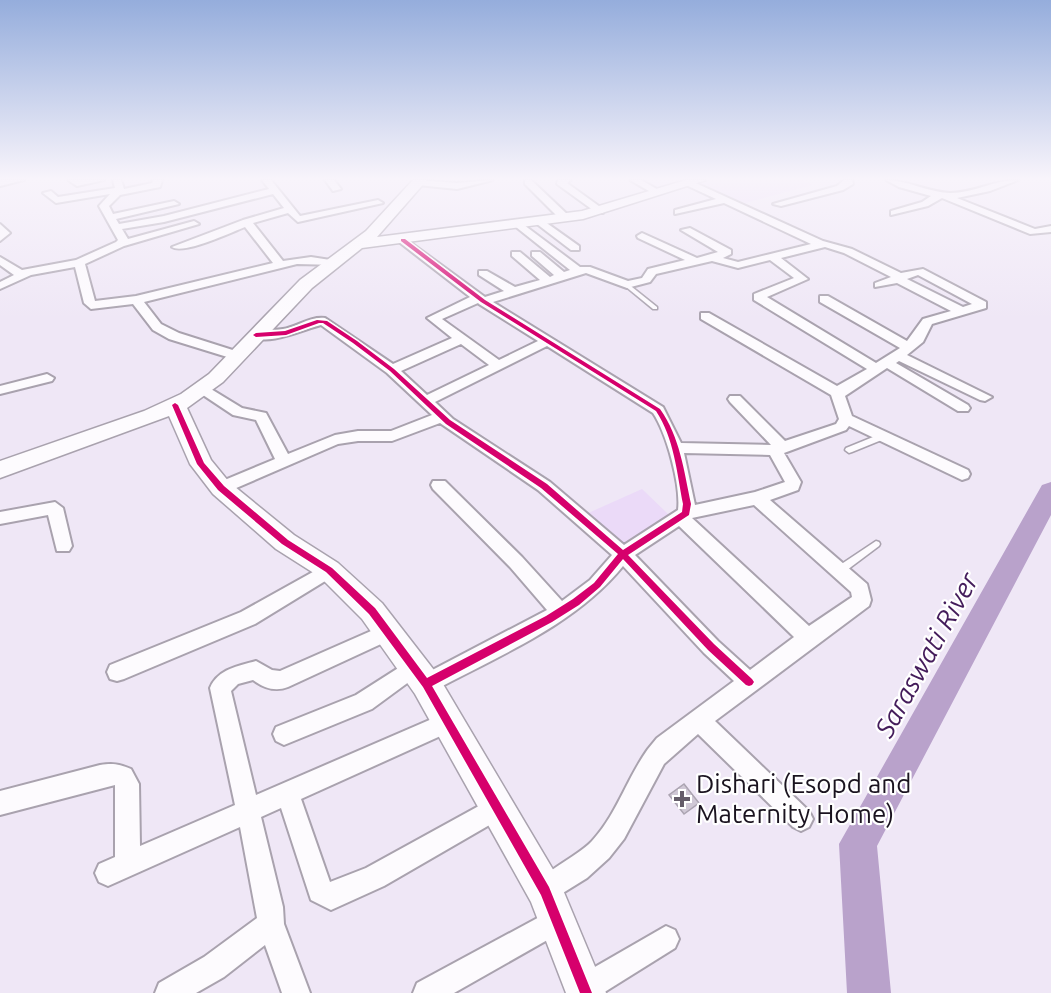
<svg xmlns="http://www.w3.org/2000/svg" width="1051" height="993" viewBox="0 0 1051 993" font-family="Ubuntu,sans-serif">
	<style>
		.green { fill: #ebdaf8 }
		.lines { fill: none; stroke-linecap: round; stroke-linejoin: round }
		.river { fill: #b9a2cb; fill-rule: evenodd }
		.building { fill: #d0c8d6; stroke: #aba4b1; stroke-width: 1.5 }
		.lane-casing { stroke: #a9a2ae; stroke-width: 3 }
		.street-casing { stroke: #a9a2ae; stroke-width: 4 }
		.secondary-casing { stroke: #a9a2ae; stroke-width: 3 }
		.lane { fill: #fdfbfe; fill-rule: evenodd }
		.street { fill: #fdfbfe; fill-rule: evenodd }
		.secondary { fill: #fdfbfe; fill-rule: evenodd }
		.cycleway-casing { stroke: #fff; stroke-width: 3 }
		.cycleway { fill: #d6006c; fill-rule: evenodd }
		.poi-dot { fill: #655d6a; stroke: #fff; stroke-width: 2 }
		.labels { text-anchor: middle; stroke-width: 4.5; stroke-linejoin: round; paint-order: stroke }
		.near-poi-label { font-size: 26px; fill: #1a131f; stroke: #fff; text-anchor: start }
		.near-water-label { font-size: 27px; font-style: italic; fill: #441c5b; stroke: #fff }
	</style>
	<rect width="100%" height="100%" fill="#efe7f6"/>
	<!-- green -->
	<g class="green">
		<polygon points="705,180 803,180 813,185 745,203 694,183"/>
		<polygon points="642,489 669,515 622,544 586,514"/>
	</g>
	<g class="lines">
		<!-- river -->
		<polygon class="river" points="1051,482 1051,515 877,846 891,993 847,993 839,844 1042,485"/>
	</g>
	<!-- building -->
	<polygon class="building" points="684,784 699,803 684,814 669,795"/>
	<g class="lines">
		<defs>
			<g id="lane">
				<polygon points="627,283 657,307 657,309 653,309 625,286 624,285"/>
				<polygon points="878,435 884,435 885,437 884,439 852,452 849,453 845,450 846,448"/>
				<polygon points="876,541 879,542 880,544 879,546 843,573 840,574 837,573 835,570 837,567"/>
			</g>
			<g id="street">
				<polygon points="0,180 24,180 0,186"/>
				<polygon points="68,180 104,180 77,186"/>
				<path d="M113 180H121L124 189 152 183 153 180H162L160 187 120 195 109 206 113 214 174 201 179 204 116 219 119 224 164 216 269 189 262 180H271L300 216 378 200 383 203 298 222 288 213 253 223 283 261 311 257 337 261V265L297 264 144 302 161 324 179 333 242 353V359L237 360 169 339 153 330 133 304 91 309 84 303 75 267 31 275 0 289V282L14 275 0 265V257L22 270 76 260 116 242 118 240 99 206 110 194 56 203 43 193 51 191 58 197 115 188ZM273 194 284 208 243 220 172 247C183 255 232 232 245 227L273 263 136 296 95 301 85 264 124 246 199 224 194 221 128 239 122 229 164 222Z"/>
				<polygon points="325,180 334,180 341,189 333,191"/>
				<polygon points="416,180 457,183 493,180 457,189 418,185 413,182"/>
				<polygon points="525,180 531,180 569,216 569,220 561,220 525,184"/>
				<polygon points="558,180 571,180 567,183 603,209 603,213 597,213 557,184"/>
				<polygon points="630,180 641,180 662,192 654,194"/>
				<path d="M689 180 823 241 852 249 901 273 923 269 986 302V308L932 324 923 342 907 355 992 397 985 401 980 400 899 361 896 363 968 405 970 408 968 411H958L887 368 845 396 852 416 968 470 970 474 968 478 962 480 849 426 846 430 784 453 801 482 798 490 770 500 867 584 871 600 869 606 715 721 809 811 813 819 809 827 801 831 793 827 698 734 664 764 624 839 609 858 587 878 545 904 536 900 532 891C540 872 576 858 592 841 617 814 627 778 648 749L657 738 734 681 704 653 623 566C575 625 500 655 433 691L426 693 419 691 416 684 419 677 547 610 510 567 433 489 431 485 433 481H445L522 557 562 601 590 580 612 555 538 490 440 423 392 441H358L338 444 227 492H215L213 488 215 484 275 459 256 420 233 415 194 389 196 386H206L242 408 266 413 288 454 335 435 358 431H391L432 415 387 373 321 325C304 329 265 348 250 335 258 328 272 331 283 329 297 327 310 316 325 318L393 364 452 338 427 318 470 297 399 242 398 240 403 237 485 297 504 291 479 275V271H487L515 287 540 280 512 256V252H520L550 277 554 275 532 256V252H540L564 272 570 270 516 227V223L520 222 580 267H590L628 281 642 278 648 269 685 260 638 238 637 236 642 233 697 258 718 252 681 230 690 228 731 250V254L723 258 738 262 811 244 724 203 675 214V210L716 199 686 185V181ZM825 247 844 253 891 277 875 283V287L897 283 951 311 923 319 907 341 828 296H820V302L900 348 876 363 767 297 808 279 781 258ZM770 260 794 278 754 294V300L867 369 837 386 709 313H701V319L831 395 839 419 836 424 785 441 740 396H730L728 399 730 402 771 445 681 443 663 407 493 302 586 273 627 288 650 282 656 274 712 261 738 268ZM918 275 972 304 963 307 907 279ZM478 303 479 304 538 341 499 360 442 319ZM461 344 489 365 427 395 401 371ZM547 346 653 413C667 434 681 486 678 510L624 545 550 482 453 419 435 402ZM684 453 770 455 785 482 755 492 695 505ZM754 505 851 592 852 597 809 626 692 518ZM679 526 794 637 750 670 718 641 635 555Z"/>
				<polygon points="844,180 852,180 853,184 843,190 781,206 773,204 837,186"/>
				<path d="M886 180C907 180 927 192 950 193 974 193 994 180 1018 180L990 191 957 198 1035 229 1051 226V232L1030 234 942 198 928 206 891 215V211L922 202 931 196 899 187Z"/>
				<polygon points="541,219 579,246 579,250 571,250 537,224 537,220"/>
				<polygon points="0,224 10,233 0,241"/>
				<polygon points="47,374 54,378 52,381 0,394 0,386"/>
				<polygon points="55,502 63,508 72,546 69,551 57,551 48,515 0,524 0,512"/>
				<polygon points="329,563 335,565 338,570 335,575 255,624 124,679 117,681 110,679 107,672 110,665 241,612"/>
				<path d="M387 624 394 626 397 632 394 638 288 687C275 692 264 688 253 680L238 684 231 691 256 795 448 712 456 715 459 722 456 729 301 799 330 882 366 868 497 796 505 800 509 808 505 816 384 886 331 910 311 900 281 808 261 817 283 907 284 924 310 993H282L265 945 224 977 196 993H155L159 983 204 957 257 918 240 827 108 886 99 882 95 873 99 864 115 857V785L0 815V791L100 765C113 763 119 764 131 769L139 784 140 846 235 805 210 688C218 669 238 666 256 661L272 670 280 671Z"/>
				<polygon points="414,658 421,661 424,667 421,673 372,709 284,745 276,741 273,734 276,727 356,695"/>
				<polygon points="556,908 565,912 569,921 565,930 454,993 413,993 417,983"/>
				<polygon points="666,926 675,930 679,939 675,948 603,993 572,993 570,989 574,979"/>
			</g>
			<polygon id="secondary" points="413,180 427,180 377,237 582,211 686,180 706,180 583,219 362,248 312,288 223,382 187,408 211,460 229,482 294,535 338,563 382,603 437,674 558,878 606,993 566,993 531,902 415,694 362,619 320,577 276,549 213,494 190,464 169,416 0,478 0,461 144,411 181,394 209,374 300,280 366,231"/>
		</defs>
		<!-- lane casing -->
		<use href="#lane" class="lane-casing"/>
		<!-- street casing -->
		<use href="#street" class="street-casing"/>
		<!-- secondary casing -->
		<use href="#secondary" class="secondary-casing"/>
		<!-- lane -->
		<use href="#lane" class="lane"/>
		<!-- street -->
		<use href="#street" class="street"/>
		<!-- secondary -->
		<use href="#secondary" class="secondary"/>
		<defs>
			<path id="cycleway" d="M401 239H405L485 300 660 409C680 437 684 471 691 504L689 515 628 555 714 644 752 679 754 682 752 685 749 686 746 685 708 650 623 559 600 587 579 605 552 622 432 686 549 887 592 993H580L541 895 423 687 369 614 326 572 282 544 218 490 197 464 172 405 175 403 178 405 204 463 224 486 288 540 332 568 375 608 427 678 546 616 573 599 594 583 618 554 541 488 446 424 390 371 353 343 323 323H319L286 335 256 337 253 335 256 333 285 331 317 320 327 321 357 341 394 369 450 420 547 484 623 550 682 512 683 504C677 473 674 438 656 411L481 302 401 241Z"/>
		</defs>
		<!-- cycleway casing -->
		<use href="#cycleway" class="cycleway-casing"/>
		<!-- cycleway -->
		<use href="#cycleway" class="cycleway"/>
	</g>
	<!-- sky -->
	<linearGradient id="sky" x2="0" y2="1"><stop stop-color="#95addc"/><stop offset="0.56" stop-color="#f8f4fb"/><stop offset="1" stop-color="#f8f4fb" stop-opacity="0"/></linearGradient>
	<rect width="1051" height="319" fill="url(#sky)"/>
	<!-- markers -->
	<path class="poi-dot" d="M679 790h6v6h6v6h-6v6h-6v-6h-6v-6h6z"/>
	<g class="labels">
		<!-- near-poi labels -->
		<g class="near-poi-label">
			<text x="696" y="793">Dishari (Esopd and<tspan x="696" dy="30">Maternity Home)</tspan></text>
		</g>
		<!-- near-water labels -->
		<g class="near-water-label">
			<text transform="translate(927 655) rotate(-61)" y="9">Saraswati River</text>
		</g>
	</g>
</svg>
